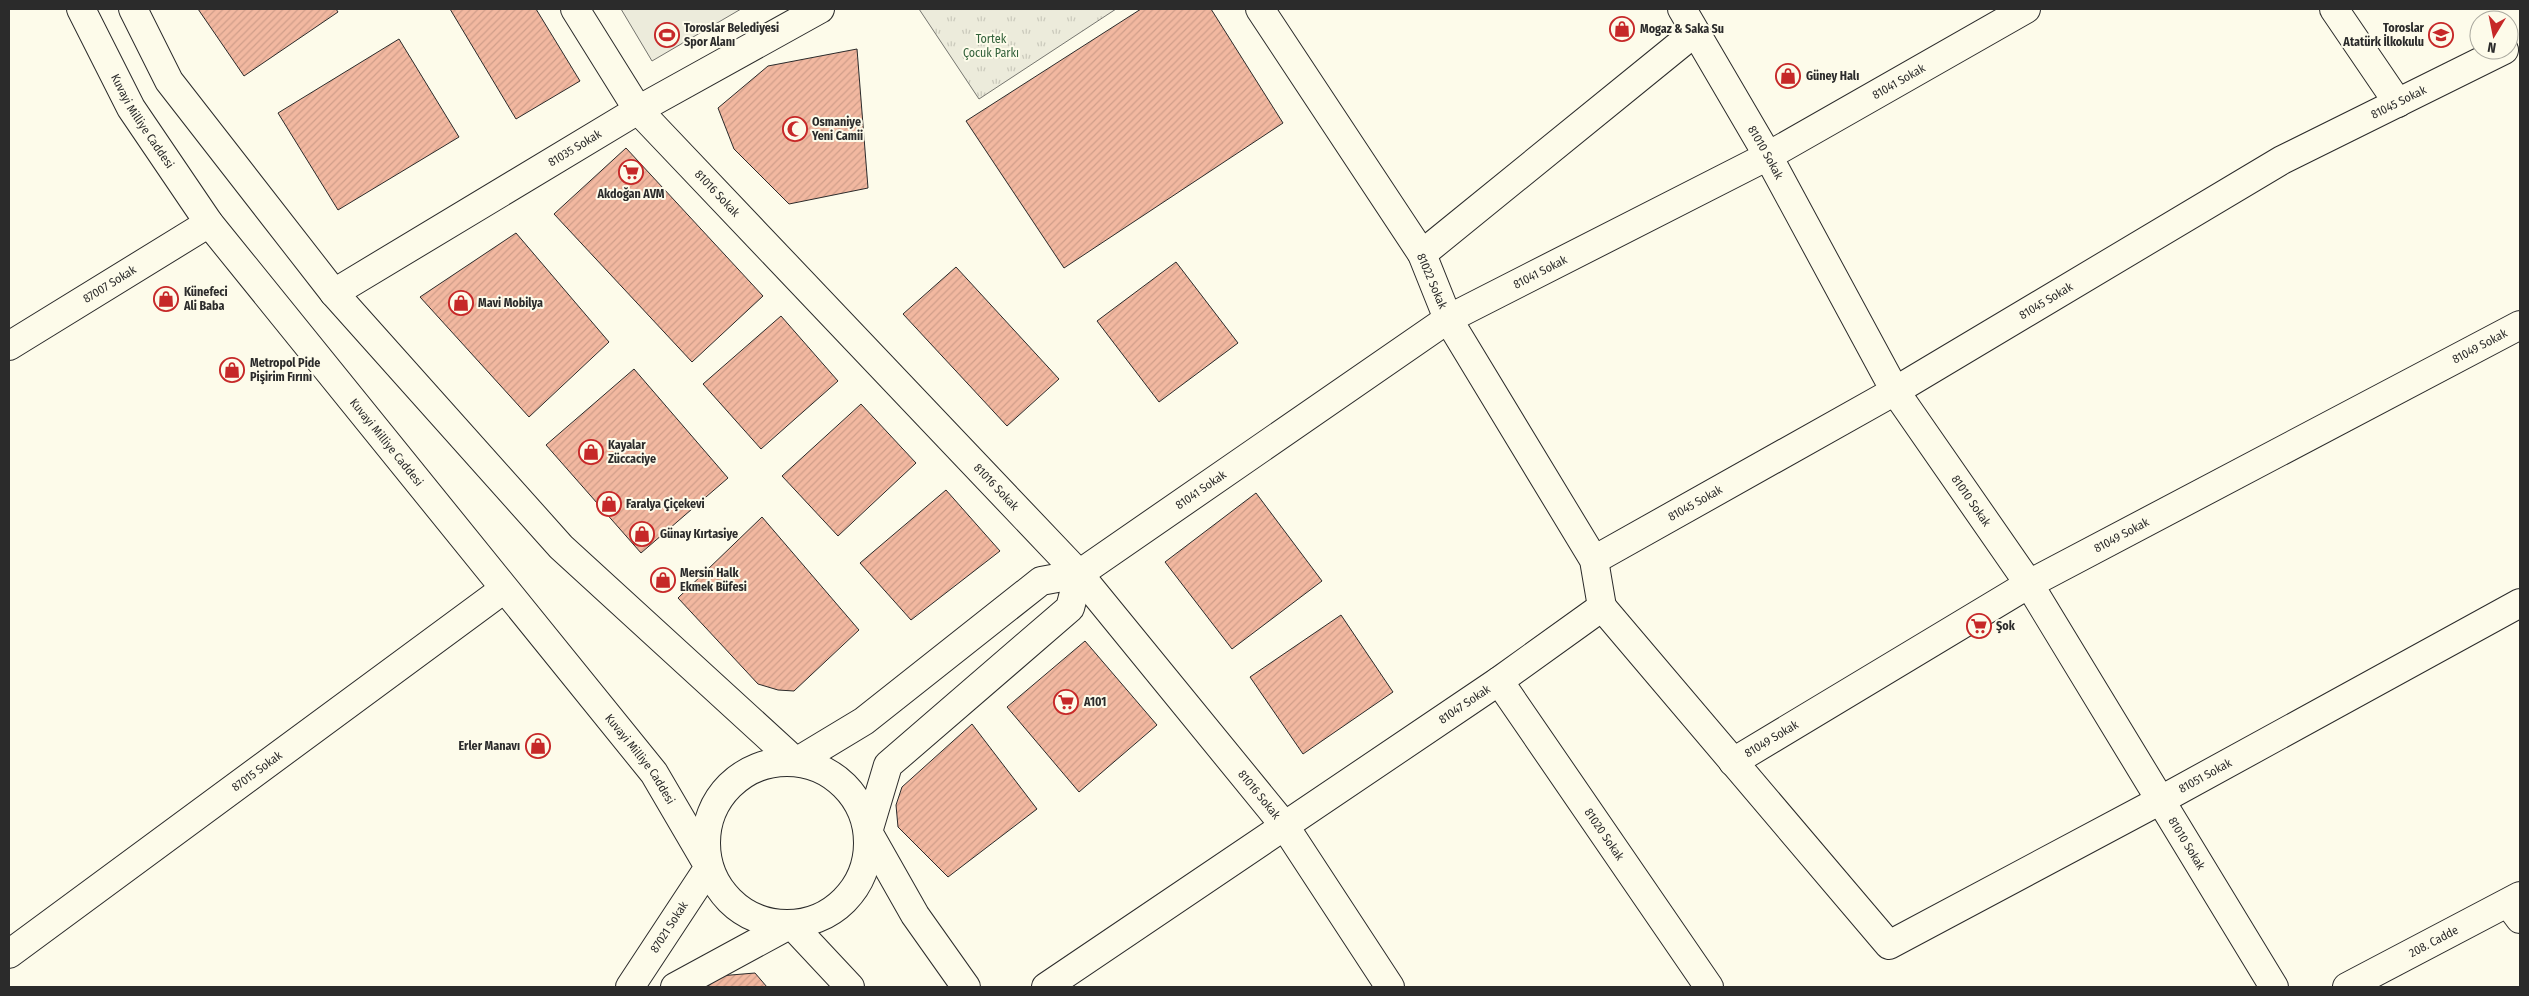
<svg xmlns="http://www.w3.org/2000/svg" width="2529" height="996" viewBox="0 0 2529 996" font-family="'Fira Sans Condensed',sans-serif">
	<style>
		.grass { fill: #ecebdb; stroke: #74746e }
		.park { fill: url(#park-tufts); stroke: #74746e }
		.building { fill: url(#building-hatch); stroke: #2b2b2b }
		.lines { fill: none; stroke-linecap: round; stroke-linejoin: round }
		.street-casing { stroke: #2b2b2b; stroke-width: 30 }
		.secondary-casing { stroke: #2b2b2b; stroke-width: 30 }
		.street { stroke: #fdfbea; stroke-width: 28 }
		.secondary { stroke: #fdfbea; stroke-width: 28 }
		.labels { text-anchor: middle; stroke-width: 4; stroke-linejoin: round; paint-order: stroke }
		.poi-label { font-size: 12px; font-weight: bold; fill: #2b2b2b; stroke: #fdfbea; text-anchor: start }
		.park-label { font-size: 12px; fill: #34623c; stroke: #fdfbea }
		.street-label { font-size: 12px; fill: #2b2b2b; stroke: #fdfbea }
	</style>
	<defs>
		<pattern id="park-tufts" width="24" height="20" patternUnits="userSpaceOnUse" patternTransform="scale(1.25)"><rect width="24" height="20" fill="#ecebdb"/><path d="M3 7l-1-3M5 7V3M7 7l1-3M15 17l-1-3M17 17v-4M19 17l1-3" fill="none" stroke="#cbcabc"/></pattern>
		<pattern id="building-hatch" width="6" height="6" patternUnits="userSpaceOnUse" patternTransform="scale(1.25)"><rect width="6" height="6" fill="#f2b8a0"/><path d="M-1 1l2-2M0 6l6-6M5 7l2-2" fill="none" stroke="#d09e8a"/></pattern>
	</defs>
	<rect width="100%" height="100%" fill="#fdfbea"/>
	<!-- grass -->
	<polygon class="grass" points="621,9 741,9 652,61"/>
	<!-- park -->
	<polygon class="park" points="919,9 1116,9 979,99"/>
	<!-- building -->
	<g class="building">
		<polygon points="198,9 336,9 338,12 244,76"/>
		<polygon points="450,9 536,9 580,81 516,119"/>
		<polygon points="1141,9 1211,9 1283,123 1064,268 966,121"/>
		<polygon points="399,39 459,137 338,210 278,113"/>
		<polygon points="857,49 868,188 789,204 734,149 718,108 768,66"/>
		<polygon points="626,148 763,296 692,362 554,214"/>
		<polygon points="516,233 609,342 529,417 420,297"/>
		<polygon points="1176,262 1238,343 1159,402 1097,321"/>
		<polygon points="956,267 1059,379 1007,426 903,314"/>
		<polygon points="781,316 838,381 761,449 703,384"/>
		<polygon points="634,369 728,478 641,553 546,445"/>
		<polygon points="861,404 916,463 838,536 782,476"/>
		<polygon points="946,490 1000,551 911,620 860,563"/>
		<polygon points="1256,493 1322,581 1232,649 1165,562"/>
		<polygon points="762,517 859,630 794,691 778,690 758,684 678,598"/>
		<polygon points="1341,615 1393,692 1303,754 1250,677"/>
		<polygon points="1085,641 1157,725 1079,792 1007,707"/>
		<polygon points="972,724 1037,809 948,877 898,827 896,805 902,787"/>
		<polygon points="755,973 767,987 707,987 719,976"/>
	</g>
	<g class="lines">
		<defs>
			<g id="street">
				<path id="s1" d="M575 9 638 110 1079 574 1284 825 1390 987"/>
				<path id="s2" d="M1682 9 1768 156 1895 391 2029 584 2274 987"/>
				<polyline points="2334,9 2398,103"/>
				<polyline points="1422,254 1694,33"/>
				<path id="s3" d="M334 293 638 110 820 9"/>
				<path id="s4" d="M9 346 209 223"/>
				<path id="s5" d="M1594 560 1895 391 2282 160 2504 50"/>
				<path id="s6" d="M1079 574 1448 319 1768 156 2026 9"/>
				<path id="s7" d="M1602 607 1889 945 2159 801 2520 603"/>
				<path id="s8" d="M1499 681 1709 987"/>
				<path id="s9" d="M1733 762 2029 584 2520 325"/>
				<polyline points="2508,903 2520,919"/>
				<path id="s10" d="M9 954 504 589"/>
				<path id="s11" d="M1046 987 1499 681 1602 607 1594 560 1448 319 1422 254 1260 9"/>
			</g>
			<g id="secondary">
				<path id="s12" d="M81 9 131 108 209 223 654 773 709 867 630 987"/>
				<polyline points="133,9 169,81 334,293 561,547 796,762 864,721 1041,581 1079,574 1070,608 888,765 868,832 915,915 966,987"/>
				<circle cx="787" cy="843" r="81"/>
				<polyline points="675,987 791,924 850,987"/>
				<path id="s13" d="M2347 987 2520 896"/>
			</g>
		</defs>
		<!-- street casing -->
		<use href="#street" class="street-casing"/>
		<!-- secondary casing -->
		<use href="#secondary" class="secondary-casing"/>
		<!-- street -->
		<use href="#street" class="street"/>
		<!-- secondary -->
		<use href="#secondary" class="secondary"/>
	</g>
	<!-- icons -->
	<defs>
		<symbol id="shop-ring" viewBox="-11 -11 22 22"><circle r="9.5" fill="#fdfbea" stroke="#c62828" stroke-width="1.5"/><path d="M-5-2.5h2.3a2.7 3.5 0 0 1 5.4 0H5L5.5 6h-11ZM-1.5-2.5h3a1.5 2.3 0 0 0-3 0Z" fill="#c62828"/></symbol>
		<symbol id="stadium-ring" viewBox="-11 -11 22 22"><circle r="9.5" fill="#fdfbea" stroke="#c62828" stroke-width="1.5"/><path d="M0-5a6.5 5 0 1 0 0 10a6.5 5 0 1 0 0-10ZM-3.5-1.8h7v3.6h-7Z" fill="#c62828"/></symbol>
		<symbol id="school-ring" viewBox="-11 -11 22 22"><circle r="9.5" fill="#fdfbea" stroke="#c62828" stroke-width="1.5"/><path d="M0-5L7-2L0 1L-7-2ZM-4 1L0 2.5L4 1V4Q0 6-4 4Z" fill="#c62828"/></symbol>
		<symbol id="mosque-ring" viewBox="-11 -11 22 22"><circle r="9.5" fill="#fdfbea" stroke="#c62828" stroke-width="1.5"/><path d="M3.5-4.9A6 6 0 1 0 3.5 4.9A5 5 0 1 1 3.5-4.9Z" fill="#c62828"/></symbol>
		<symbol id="supermarket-ring" viewBox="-11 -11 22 22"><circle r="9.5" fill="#fdfbea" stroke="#c62828" stroke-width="1.5"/><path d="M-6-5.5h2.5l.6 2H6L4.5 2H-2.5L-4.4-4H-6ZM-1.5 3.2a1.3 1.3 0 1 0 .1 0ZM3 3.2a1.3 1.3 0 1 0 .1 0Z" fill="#c62828"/></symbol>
	</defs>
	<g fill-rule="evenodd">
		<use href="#shop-ring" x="1608" y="15" width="28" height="28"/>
		<use href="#stadium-ring" x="653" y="21" width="28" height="28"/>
		<use href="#school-ring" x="2427" y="21" width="28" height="28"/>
		<use href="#shop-ring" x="1774" y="62" width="28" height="28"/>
		<use href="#mosque-ring" x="781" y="115" width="28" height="28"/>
		<use href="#supermarket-ring" x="617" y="158" width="28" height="28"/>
		<use href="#shop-ring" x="152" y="285" width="28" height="28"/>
		<use href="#shop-ring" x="447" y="289" width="28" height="28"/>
		<use href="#shop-ring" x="218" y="356" width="28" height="28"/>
		<use href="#shop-ring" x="577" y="438" width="28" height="28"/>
		<use href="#shop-ring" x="595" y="490" width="28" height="28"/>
		<use href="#shop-ring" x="628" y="520" width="28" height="28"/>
		<use href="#shop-ring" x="649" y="566" width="28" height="28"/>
		<use href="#supermarket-ring" x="1965" y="612" width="28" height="28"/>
		<use href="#supermarket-ring" x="1052" y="688" width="28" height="28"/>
		<use href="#shop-ring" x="524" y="732" width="28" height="28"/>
	</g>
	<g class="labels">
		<!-- poi labels -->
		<g class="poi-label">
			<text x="684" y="32">Toroslar Belediyesi<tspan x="684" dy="14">Spor Alanı</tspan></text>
			<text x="2424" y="32" text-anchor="end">Toroslar<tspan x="2424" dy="14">Atatürk İlkokulu</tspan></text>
			<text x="1640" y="33">Mogaz &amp; Saka Su</text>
			<text x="1806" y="80">Güney Halı</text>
			<text x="812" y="126">Osmaniye<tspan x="812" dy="14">Yeni Camii</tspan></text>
			<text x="631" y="198" text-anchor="middle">Akdoğan AVM</text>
			<text x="184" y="296">Künefeci<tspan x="184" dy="14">Ali Baba</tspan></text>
			<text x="478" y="307">Mavi Mobilya</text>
			<text x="250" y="367">Metropol Pide<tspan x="250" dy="14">Pişirim Fırını</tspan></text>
			<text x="608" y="449">Kayalar<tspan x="608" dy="14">Züccaciye</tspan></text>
			<text x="626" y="508">Faralya Çiçekevi</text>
			<text x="660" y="538">Günay Kırtasiye</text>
			<text x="680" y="577">Mersin Halk<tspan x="680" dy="14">Ekmek Büfesi</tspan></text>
			<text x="1996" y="630">Şok</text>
			<text x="1084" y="706">A101</text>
			<text x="520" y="750" text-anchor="end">Erler Manavı</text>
		</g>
		<!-- park labels -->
		<g class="park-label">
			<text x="991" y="43">Tortek<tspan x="991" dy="14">Çocuk Parkı</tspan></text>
		</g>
		<!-- street labels -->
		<g class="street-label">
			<text dy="4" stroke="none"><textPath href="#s6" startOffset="958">81041 Sokak</textPath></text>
			<text dy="4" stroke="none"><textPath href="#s5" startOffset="926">81045 Sokak</textPath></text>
			<text dy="4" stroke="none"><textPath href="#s12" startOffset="128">Kuvayi Milliye Caddesi</textPath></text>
			<text dy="4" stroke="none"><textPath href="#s3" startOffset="281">81035 Sokak</textPath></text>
			<text dy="4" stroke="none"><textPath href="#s2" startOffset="166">81010 Sokak</textPath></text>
			<text dy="4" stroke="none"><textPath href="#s1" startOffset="234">81016 Sokak</textPath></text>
			<text dy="4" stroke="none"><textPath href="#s6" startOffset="552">81041 Sokak</textPath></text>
			<text transform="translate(1432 281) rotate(67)" y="4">81022 Sokak</text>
			<text dy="4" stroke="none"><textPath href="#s4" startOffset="118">87007 Sokak</textPath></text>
			<text dy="4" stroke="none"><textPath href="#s5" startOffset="521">81045 Sokak</textPath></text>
			<text dy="4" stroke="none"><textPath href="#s9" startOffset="855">81049 Sokak</textPath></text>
			<text dy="4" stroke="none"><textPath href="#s12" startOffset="532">Kuvayi Milliye Caddesi</textPath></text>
			<text dy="4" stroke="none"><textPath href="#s1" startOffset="639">81016 Sokak</textPath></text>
			<text dy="4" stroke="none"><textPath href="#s6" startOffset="148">81041 Sokak</textPath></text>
			<text dy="4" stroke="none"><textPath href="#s2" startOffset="571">81010 Sokak</textPath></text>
			<text dy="4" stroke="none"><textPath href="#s5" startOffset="116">81045 Sokak</textPath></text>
			<text dy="4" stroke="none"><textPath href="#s9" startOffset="450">81049 Sokak</textPath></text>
			<text dy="4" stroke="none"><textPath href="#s11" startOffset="505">81047 Sokak</textPath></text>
			<text dy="4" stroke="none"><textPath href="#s9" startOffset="45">81049 Sokak</textPath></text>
			<text dy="4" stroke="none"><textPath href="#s12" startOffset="938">Kuvayi Milliye Caddesi</textPath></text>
			<text dy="4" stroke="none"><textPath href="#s10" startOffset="308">87015 Sokak</textPath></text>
			<text dy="4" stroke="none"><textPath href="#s7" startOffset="802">81051 Sokak</textPath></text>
			<text dy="4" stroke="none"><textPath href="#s1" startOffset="1044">81016 Sokak</textPath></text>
			<text dy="4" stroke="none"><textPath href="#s8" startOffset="186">81020 Sokak</textPath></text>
			<text dy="4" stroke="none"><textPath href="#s2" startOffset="976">81010 Sokak</textPath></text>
			<text transform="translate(669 927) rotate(-57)" y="4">87021 Sokak</text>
			<text dy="4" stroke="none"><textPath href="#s13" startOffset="98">208. Cadde</textPath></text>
		</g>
	</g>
	<!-- border -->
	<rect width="2529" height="996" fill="none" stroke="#2b2b2b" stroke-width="20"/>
	<!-- north arrow -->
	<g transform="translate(2494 35) rotate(190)"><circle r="24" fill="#fdfbea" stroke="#a9a89e"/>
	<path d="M0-4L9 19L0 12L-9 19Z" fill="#c62828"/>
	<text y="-8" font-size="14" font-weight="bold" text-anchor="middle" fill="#2b2b2b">N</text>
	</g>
</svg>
